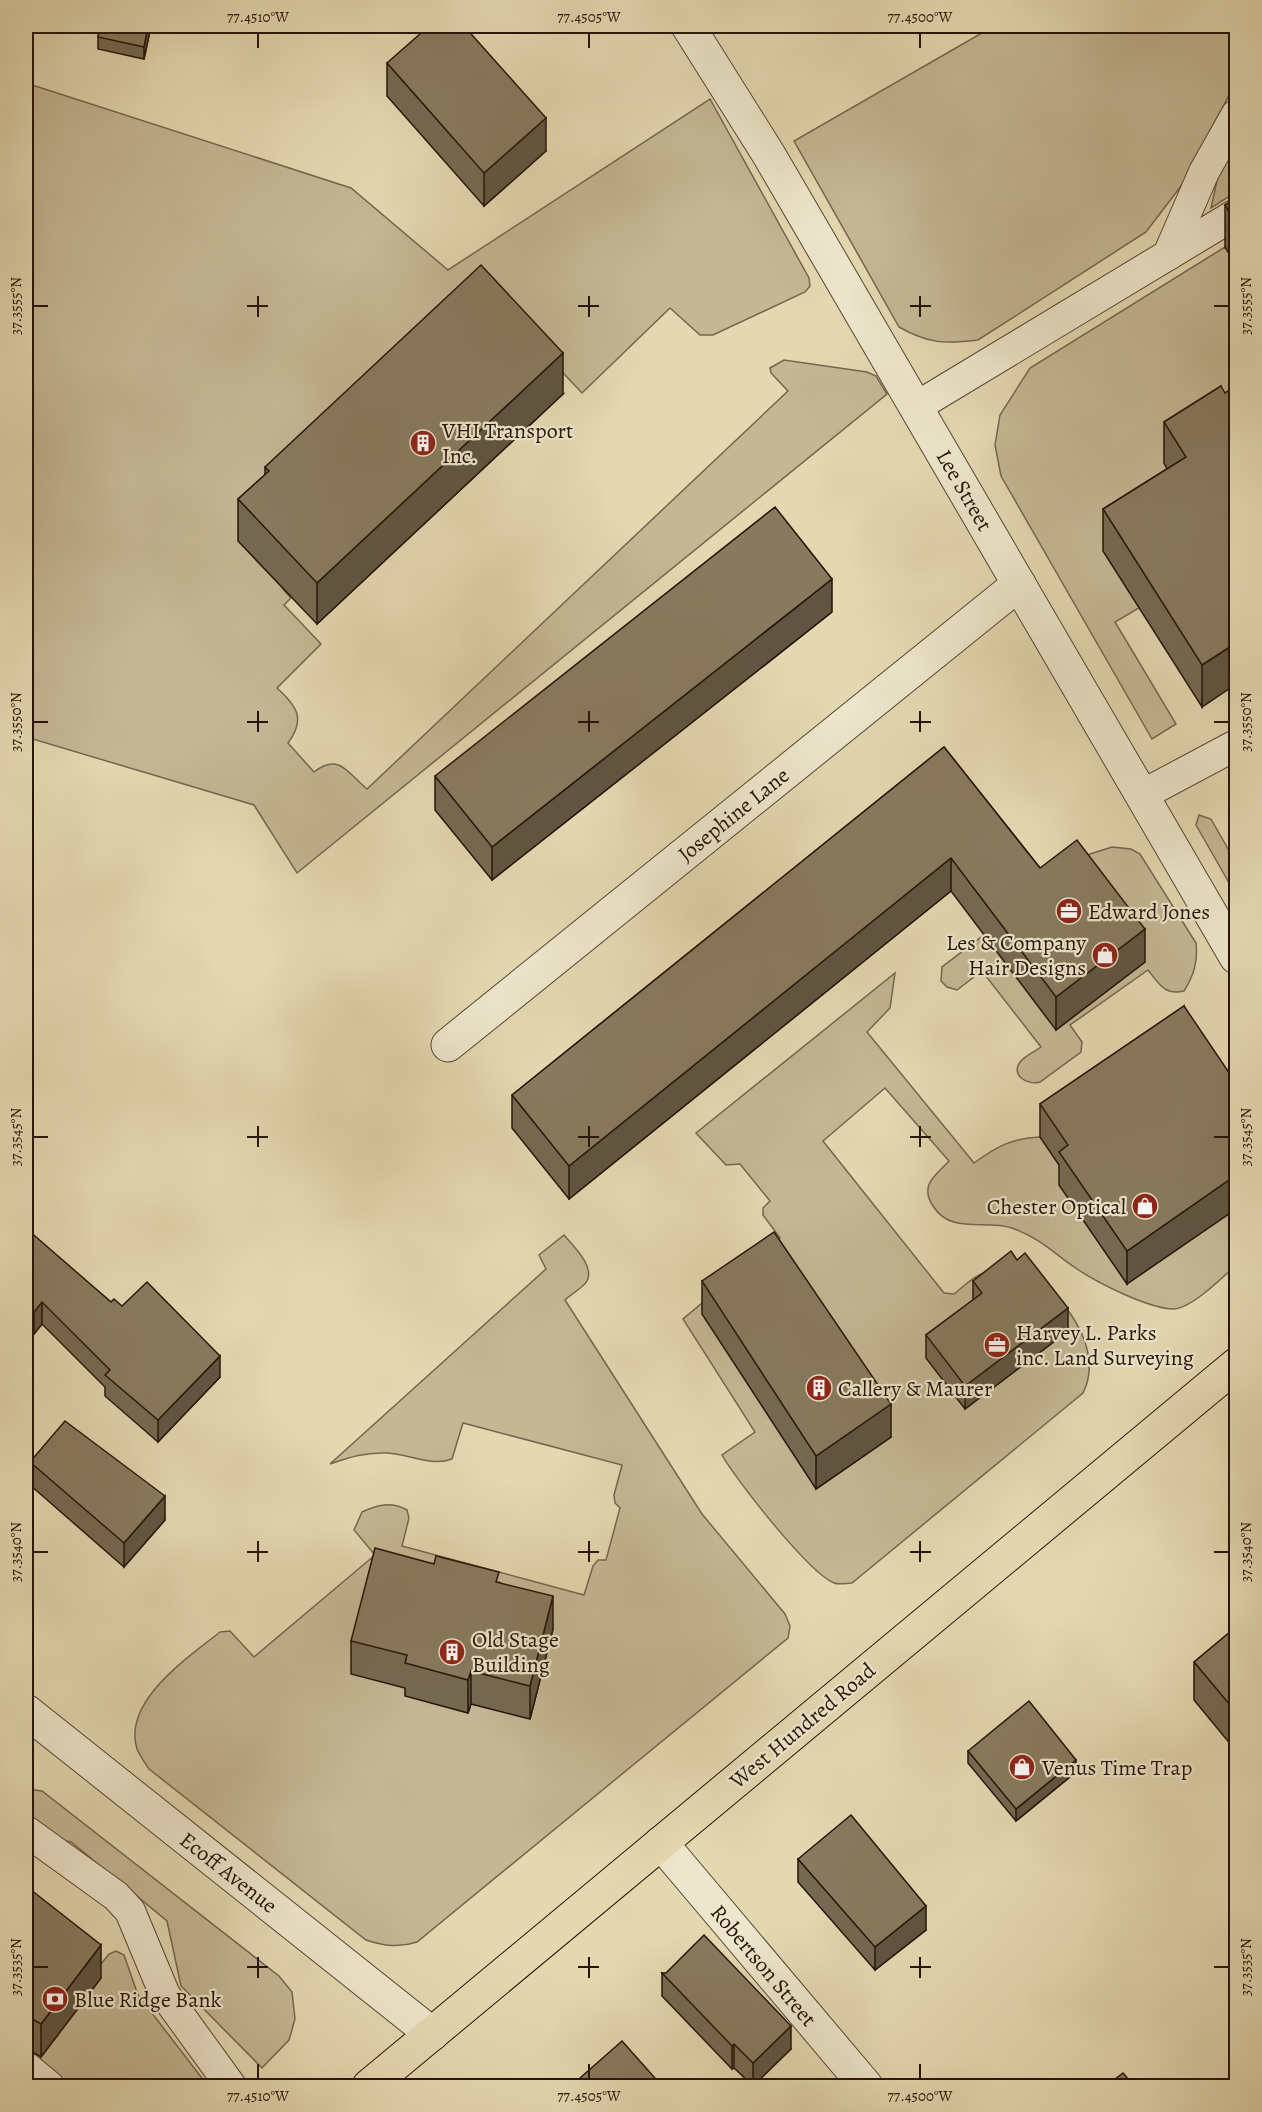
<svg xmlns="http://www.w3.org/2000/svg" width="1262" height="2112" viewBox="0 0 1262 2112" font-family="Alegreya,serif">
	<style>
		.green { fill: #c4b794; stroke: #74664e; stroke-width: 1.5 }
		.lines { fill: none; stroke-linecap: round; stroke-linejoin: round }
		.service-casing { stroke: #554532; stroke-width: 32 }
		.minor-casing { stroke: #554532; stroke-width: 35 }
		.tertiary-casing { stroke: #554532; stroke-width: 35 }
		.primary-casing { stroke: #251407; stroke-width: 35 }
		.service { stroke: #ede6cc; stroke-width: 30 }
		.minor { stroke: #ede6cc; stroke-width: 33 }
		.tertiary { stroke: #ede6cc; stroke-width: 33 }
		.primary { stroke: #e4d8b1; stroke-width: 33 }
		.wall { fill: #756952; stroke: #251407; stroke-width: 1.5 }
		.shaded-wall { fill: #5f5542; stroke: #251407; stroke-width: 1.5 }
		.building { fill: #887a5f; stroke: #251407; stroke-width: 1.5 }
		.ticks { fill: none; stroke: #251407; stroke-width: 2 }
		.labels { text-anchor: middle; stroke-width: 4.5; stroke-linejoin: round; paint-order: stroke }
		.poi-label { font-size: 22px; fill: #251407; stroke: #ede6cc; text-anchor: start }
		.street-label { font-size: 22px; fill: #251407; stroke: #ede6cc }
		.neatline { fill: none; stroke: #251407; stroke-width: 2 }
		.ticks-label { font-size: 15px; text-anchor: middle; fill: #251407 }
	</style>
	<rect width="100%" height="100%" fill="#e4d8b1"/>
	<filter id="stains"><feTurbulence type="fractalNoise" baseFrequency=".00333" numOctaves="4"/><feColorMatrix values="0 0 0 0 .2 0 0 0 0 .09 0 0 0 0 .02 0 0 0 .5 -.17"/></filter>
	<radialGradient id="worn" r=".72"><stop offset=".6" stop-color="#630" stop-opacity="0"/><stop offset="1" stop-color="#630" stop-opacity=".3"/></radialGradient>
	<!-- green -->
	<g class="green">
		<path d="M994 26H1236V82L1181 186 1146 232 978 340C945 344 929 344 899 327L794 141Z"/>
		<path d="M26 83 351 188 448 270 710 99 809 278 810 286 805 292 713 335H700L670 308 582 393 548 357 283 589 291 598 284 605 321 644 277 688C297 706 306 719 288 743L314 772C340 752 348 774 367 789L788 391 771 373 770 368 784 360 867 372 876 376 887 394 297 873 254 805 26 737Z"/>
		<polygon points="1236,144 1236,192 1211,208 1218,176"/>
		<polygon points="1225,247 1236,259 1236,497 1139,608 1115,622 1176,724 1152,739 1001,476 995,445 1000,415 1030,368"/>
		<polygon points="1199,815 1211,819 1236,863 1236,895 1196,825"/>
		<path d="M1112 847 1131 849 1140 854 1196 943C1198 962 1194 975 1184 991 1165 996 1159 984 1148 970L1070 1025 1082 1042 1081 1052 1040 1082C1028 1086 1009 1075 1021 1061 1026 1055 1036 1051 1041 1047L982 971 957 990 947 987 941 981 942 967 1090 854Z"/>
		<path d="M895 973 890 1008 867 1032 974 1163C996 1147 1012 1138 1040 1137L1236 1170V1265C1223 1277 1192 1308 1174 1309 1149 1309 1098 1283 1077 1269 1053 1253 1042 1239 1012 1228 985 1219 951 1235 933 1206 919 1185 936 1175 949 1161L885 1088 823 1141 944 1293 954 1294C962 1288 973 1276 984 1273 999 1269 1033 1274 1045 1285 1074 1311 1102 1355 1083 1393L852 1583C847 1583 839 1585 834 1583 809 1573 736 1480 722 1455L755 1432 683 1319 780 1238 763 1215V1208L770 1201 740 1164 726 1165 696 1133Z"/>
		<path d="M564 1235C573 1246 595 1266 587 1281 583 1288 571 1294 565 1300L702 1514 785 1614 790 1626 788 1638 417 1942C399 1948 384 1946 366 1940L149 1769C145 1763 140 1756 137 1749 122 1701 189 1657 220 1632L230 1631 254 1657 375 1555 354 1530 362 1512C377 1505 391 1501 407 1510L409 1518 402 1546 584 1595 593 1566 598 1560H606L620 1508 615 1503 614 1495 622 1465 463 1423 452 1459C431 1467 409 1454 387 1453 366 1452 350 1457 330 1464L546 1269 539 1255Z"/>
		<polygon points="26,1789 42,1791 279,1976 292,1992 295,2019 289,2040 262,2068 181,1986 167,1921 71,1842 49,1838 26,1820"/>
		<polygon points="26,1916 97,1969 109,1954 116,1951 124,1955 138,1995 208,2086 66,2086 26,2052"/>
	</g>
	<g class="lines">
		<defs>
			<g id="service">
				<polyline points="1168,255 1204,172 1236,115"/>
				<polyline points="916,407 1236,214"/>
				<polyline points="1142,795 1236,745"/>
				<polyline points="26,1831 116,1896 130,1911 165,1995 231,2086"/>
				<polyline points="26,2067 49,2086"/>
			</g>
			<g id="minor">
				<polyline points="688,26 769,155 1236,957"/>
				<polyline points="448,1045 1019,584"/>
				<polyline points="661,1843 866,2086"/>
			</g>
			<polyline id="tertiary" points="26,1711 432,2034"/>
			<polyline id="primary" points="369,2086 1236,1365"/>
		</defs>
		<!-- service casing -->
		<use href="#service" class="service-casing"/>
		<!-- minor casing -->
		<use href="#minor" class="minor-casing"/>
		<!-- tertiary casing -->
		<use href="#tertiary" class="tertiary-casing"/>
		<!-- primary casing -->
		<use href="#primary" class="primary-casing"/>
		<!-- service -->
		<use href="#service" class="service"/>
		<!-- minor -->
		<use href="#minor" class="minor"/>
		<!-- tertiary -->
		<use href="#tertiary" class="tertiary"/>
		<!-- primary -->
		<use href="#primary" class="primary"/>
	</g>
	<!-- wall -->
	<g class="wall">
		<polygon points="100,26 151,26 144,59 98,49 98,37"/>
		<polygon points="387,63 546,151 484,206 387,96"/>
		<polygon points="1236,198 1236,265 1225,247 1225,205"/>
		<polygon points="1221,386 1202,707 1103,551 1103,509 1167,469 1164,463 1164,422"/>
		<polygon points="563,394 317,624 238,541 238,499 265,475 265,467"/>
		<polygon points="832,612 492,880 435,810 435,776"/>
		<polygon points="944,747 1040,868 1145,962 1056,1030 951,891 569,1199 512,1128 512,1095"/>
		<polygon points="1184,1006 1127,1284 1059,1185 1059,1165 1040,1137 1040,1104"/>
		<polygon points="26,1232 111,1302 220,1377 158,1442 105,1396 105,1387 42,1324 34,1334 26,1326"/>
		<polygon points="702,1281 891,1437 816,1489 702,1314"/>
		<polygon points="973,1281 1068,1331 965,1409 926,1358 926,1335 973,1300"/>
		<polygon points="30,1462 165,1520 124,1567 30,1485"/>
		<polygon points="499,1582 553,1629 530,1719 471,1704 468,1713 405,1696 405,1688 351,1674 351,1641"/>
		<polygon points="1236,1627 1236,1751 1194,1700 1194,1662"/>
		<polygon points="968,1751 1076,1772 1016,1821 968,1763"/>
		<polygon points="798,1859 926,1930 875,1970 798,1882"/>
		<polygon points="26,1886 101,1978 41,2057 29,2050 26,2051"/>
		<polygon points="662,1973 791,2049 753,2086 734,2068 732,2069 662,1996"/>
	</g>
	<!-- shaded-wall -->
	<g class="shaded-wall">
		<polygon points="148,26 151,26 144,59 144,47"/>
		<polygon points="546,118 546,151 484,206 484,173"/>
		<polygon points="563,353 563,394 317,624 317,583"/>
		<polygon points="832,579 832,612 492,880 492,847"/>
		<polygon points="1236,643 1236,684 1202,707 1202,665"/>
		<polygon points="951,858 951,891 569,1199 569,1166"/>
		<polygon points="1145,929 1145,962 1056,1030 1056,997"/>
		<polygon points="1236,1175 1236,1209 1127,1284 1127,1251"/>
		<polygon points="42,1302 42,1324 34,1334 34,1312"/>
		<polygon points="1068,1308 1068,1331 965,1409 965,1386"/>
		<polygon points="220,1356 220,1377 158,1442 158,1420"/>
		<polygon points="891,1404 891,1437 816,1489 816,1456"/>
		<polygon points="165,1496 165,1520 124,1567 124,1543"/>
		<polygon points="553,1596 553,1629 530,1719 530,1686"/>
		<polygon points="471,1671 471,1704 468,1713 468,1680"/>
		<polygon points="1076,1760 1076,1772 1016,1821 1016,1809"/>
		<polygon points="926,1906 926,1930 875,1970 875,1947"/>
		<polygon points="101,1945 101,1978 41,2057 41,2024"/>
		<polygon points="791,2026 791,2049 753,2086 753,2063"/>
		<polygon points="734,2044 734,2068 732,2069 732,2046"/>
	</g>
	<!-- building -->
	<g class="building">
		<polygon points="100,26 148,26 144,47 98,37"/>
		<polygon points="429,26 464,26 546,118 484,173 387,63"/>
		<polygon points="1236,198 1236,224 1225,205"/>
		<polygon points="481,265 563,353 317,583 238,499 269,471 265,467"/>
		<polygon points="1221,386 1225,393 1236,386 1236,643 1202,665 1103,509 1186,457 1164,422"/>
		<polygon points="775,507 832,579 492,847 435,776"/>
		<polygon points="944,747 1040,868 1077,840 1145,929 1056,997 951,858 569,1166 512,1095"/>
		<polygon points="1184,1006 1236,1083 1236,1175 1127,1251 1059,1152 1068,1145 1040,1104"/>
		<polygon points="28,1230 111,1302 114,1299 122,1306 147,1282 220,1356 158,1420 105,1375 110,1370 42,1302 34,1312 26,1305 26,1232"/>
		<polygon points="774,1232 891,1404 816,1456 702,1281"/>
		<polygon points="1011,1251 1017,1260 1025,1253 1068,1308 965,1386 926,1335 982,1293 973,1281"/>
		<polygon points="65,1421 165,1496 124,1543 30,1462"/>
		<polygon points="375,1548 434,1564 436,1556 499,1572 496,1582 553,1596 530,1686 471,1671 468,1680 405,1663 407,1655 351,1641"/>
		<polygon points="1236,1627 1236,1712 1194,1662"/>
		<polygon points="1029,1701 1076,1760 1016,1809 968,1751"/>
		<polygon points="851,1815 926,1906 875,1947 798,1859"/>
		<polygon points="26,1886 101,1945 41,2024 29,2017 26,2018"/>
		<polygon points="704,1935 791,2026 753,2063 734,2044 732,2046 662,1973 666,1973"/>
		<polygon points="622,2041 662,2086 571,2086"/>
		<polygon points="1123,2073 1134,2086 1106,2086"/>
	</g>
	<!-- ticks -->
	<path class="ticks" d="M258 33V48M589 33V48M920 33V48M258 296V317M589 296V317M920 296V317M33 306H48M247 306H268M578 306H599M910 306H931M1214 306H1229M258 711V732M589 711V732M920 711V732M33 722H48M247 722H268M578 722H599M910 722H931M1214 722H1229M258 1126V1147M589 1126V1147M920 1126V1147M33 1137H48M247 1137H268M578 1137H599M910 1137H931M1214 1137H1229M258 1541V1562M589 1541V1562M920 1541V1562M33 1552H48M247 1552H268M578 1552H599M910 1552H931M1214 1552H1229M258 1957V1978M589 1957V1978M920 1957V1978M33 1967H48M247 1967H268M578 1967H599M910 1967H931M1214 1967H1229M258 2064V2079M589 2064V2079M920 2064V2079"/>
	<!-- icons -->
	<defs>
		<symbol id="building-disc" viewBox="-11 -11 22 22"><circle r="9.5" fill="#8f2418" stroke="#ede6cc"/><path d="M-4-6H4V6H1V3H-1V6H-4ZM-2.5-4.3h1.7v1.8h-1.7ZM.8-4.3h1.7v1.8H.8ZM-2.5-1h1.7V.8h-1.7ZM.8-1h1.7V.8H.8Z" fill="#fff"/></symbol>
		<symbol id="office-disc" viewBox="-11 -11 22 22"><circle r="9.5" fill="#8f2418" stroke="#ede6cc"/><path d="M-6-3h4V-5.5h4V-3h4V5H-6ZM-1-4.5V-3h2v-1.5ZM-6 0V1H6V0Z" fill="#fff"/></symbol>
		<symbol id="shop-disc" viewBox="-11 -11 22 22"><circle r="9.5" fill="#8f2418" stroke="#ede6cc"/><path d="M-5-2.5h2.3a2.7 3.5 0 0 1 5.4 0H5L5.5 6h-11ZM-1.5-2.5h3a1.5 2.3 0 0 0-3 0Z" fill="#fff"/></symbol>
		<symbol id="bank-disc" viewBox="-11 -11 22 22"><circle r="9.5" fill="#8f2418" stroke="#ede6cc"/><path d="M-6-4H6V4H-6ZM0-2.3a2.3 2.3 0 1 0 0 4.6a2.3 2.3 0 1 0 0-4.6Z" fill="#fff"/></symbol>
	</defs>
	<g fill-rule="evenodd">
		<use href="#building-disc" x="408" y="428" width="30" height="30"/>
		<use href="#office-disc" x="1054" y="896" width="30" height="30"/>
		<use href="#shop-disc" x="1090" y="940" width="30" height="30"/>
		<use href="#shop-disc" x="1130" y="1191" width="30" height="30"/>
		<use href="#office-disc" x="982" y="1330" width="30" height="30"/>
		<use href="#building-disc" x="804" y="1373" width="30" height="30"/>
		<use href="#building-disc" x="437" y="1637" width="30" height="30"/>
		<use href="#shop-disc" x="1007" y="1752" width="30" height="30"/>
		<use href="#bank-disc" x="40" y="1984" width="30" height="30"/>
	</g>
	<g class="labels">
		<!-- poi labels -->
		<g class="poi-label">
			<text x="442" y="438">VHI Transport<tspan x="442" dy="25">Inc.</tspan></text>
			<text x="1088" y="919">Edward Jones</text>
			<text x="1086" y="950" text-anchor="end">Les &amp; Company<tspan x="1086" dy="25">Hair Designs</tspan></text>
			<text x="1126" y="1214" text-anchor="end">Chester Optical</text>
			<text x="1016" y="1340">Harvey L. Parks<tspan x="1016" dy="25">inc. Land Surveying</tspan></text>
			<text x="838" y="1396">Callery &amp; Maurer</text>
			<text x="472" y="1647">Old Stage<tspan x="472" dy="25">Building</tspan></text>
			<text x="1042" y="1775">Venus Time Trap</text>
			<text x="74" y="2007">Blue Ridge Bank</text>
		</g>
		<!-- street labels -->
		<g class="street-label">
			<text transform="translate(965 490) rotate(60)" y="8">Lee Street</text>
			<text transform="translate(733 814) rotate(-39)" y="8">Josephine Lane</text>
			<text transform="translate(802 1725) rotate(-40)" y="8">West Hundred Road</text>
			<text transform="translate(229 1872) rotate(38)" y="8">Ecoff Avenue</text>
			<text transform="translate(764 1965) rotate(50)" y="8">Robertson Street</text>
		</g>
	</g>
	<!-- margin -->
	<rect width="1262" height="2112" fill="none" stroke="#e4d8b1" stroke-width="66"/>
	<rect x="33" y="33" width="1196" height="2046" class="neatline"/>
	<g class="ticks-label">
		<text x="258" y="22">77.4510°W</text>
		<text x="589" y="22">77.4505°W</text>
		<text x="920" y="22">77.4500°W</text>
		<text transform="translate(16 306) rotate(-90)" y="5">37.3555°N</text>
		<text transform="translate(1246 306) rotate(-90)" y="5">37.3555°N</text>
		<text transform="translate(16 722) rotate(-90)" y="5">37.3550°N</text>
		<text transform="translate(1246 722) rotate(-90)" y="5">37.3550°N</text>
		<text transform="translate(16 1137) rotate(-90)" y="5">37.3545°N</text>
		<text transform="translate(1246 1137) rotate(-90)" y="5">37.3545°N</text>
		<text transform="translate(16 1552) rotate(-90)" y="5">37.3540°N</text>
		<text transform="translate(1246 1552) rotate(-90)" y="5">37.3540°N</text>
		<text transform="translate(16 1967) rotate(-90)" y="5">37.3535°N</text>
		<text transform="translate(1246 1967) rotate(-90)" y="5">37.3535°N</text>
		<text x="258" y="2101">77.4510°W</text>
		<text x="589" y="2101">77.4505°W</text>
		<text x="920" y="2101">77.4500°W</text>
	</g>
	<rect width="100%" height="100%" filter="url(#stains)"/>
	<rect width="100%" height="100%" fill="url(#worn)"/>
</svg>
